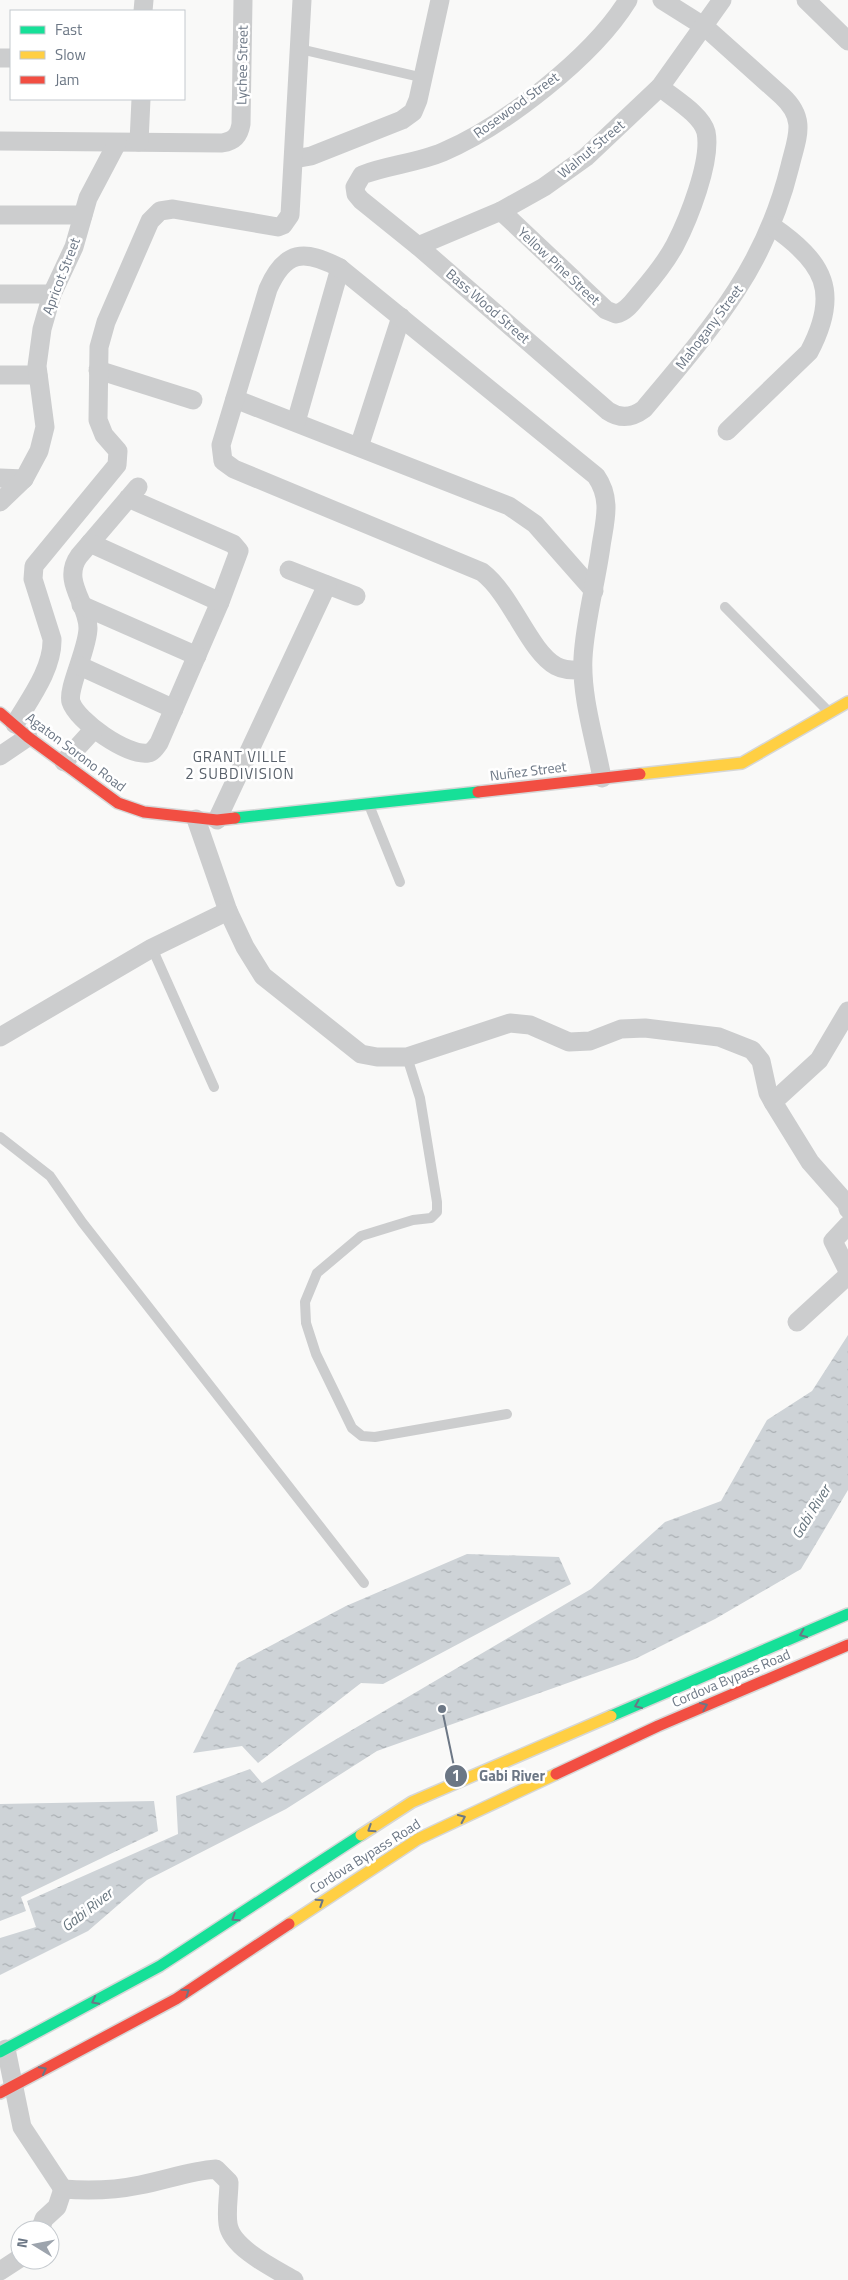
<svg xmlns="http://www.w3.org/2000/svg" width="848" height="2280" viewBox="0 0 848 2280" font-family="'Titillium Web',sans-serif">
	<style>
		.water { fill: url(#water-ripples) }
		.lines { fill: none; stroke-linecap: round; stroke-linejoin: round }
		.fast-casing { stroke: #d6d7d7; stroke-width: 14 }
		.slow-casing { stroke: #d6d7d7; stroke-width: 14 }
		.jam-casing { stroke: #d6d7d7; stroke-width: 14 }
		.lane { stroke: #cccdce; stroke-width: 10 }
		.street { stroke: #cccdce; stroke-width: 19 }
		.fast { stroke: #16e098; stroke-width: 11 }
		.slow { stroke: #ffcf43; stroke-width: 11 }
		.jam { stroke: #f24e42; stroke-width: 11 }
		.oneway { stroke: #6c7785 }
		.labels { text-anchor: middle; stroke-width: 5; stroke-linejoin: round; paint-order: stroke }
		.street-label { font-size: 14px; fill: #6c7785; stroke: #fff }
		.neighbourhood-label { font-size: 15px; letter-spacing: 1px; fill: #59616b; stroke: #fff }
		.water-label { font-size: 15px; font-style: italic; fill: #68767f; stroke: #fff }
		.leader { fill: none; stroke: #6c7785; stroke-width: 2 }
		.callout-dot { fill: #6c7785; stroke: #fff; stroke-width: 2 }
		.mark-label { font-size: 15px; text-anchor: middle; font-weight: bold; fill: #fff }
		.callout-label { font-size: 15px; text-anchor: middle; font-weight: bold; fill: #6c7785; stroke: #fff; stroke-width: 5; stroke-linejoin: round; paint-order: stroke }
	</style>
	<defs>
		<pattern id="water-ripples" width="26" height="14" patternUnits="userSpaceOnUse" patternTransform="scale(1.25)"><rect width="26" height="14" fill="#ced3d7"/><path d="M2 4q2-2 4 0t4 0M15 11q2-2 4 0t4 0" fill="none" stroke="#abb0b4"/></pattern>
	</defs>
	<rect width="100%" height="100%" fill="#f9f9f8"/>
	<!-- water -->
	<g class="water">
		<polygon points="848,1335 848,1490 801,1569 715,1619 635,1659 377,1751 286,1809 147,1880 88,1931 0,1975 0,1938 36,1927 27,1901 178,1834 176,1796 250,1769 262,1783 591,1589 665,1522 721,1501 767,1420 812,1391"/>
		<polygon points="467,1554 559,1557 571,1584 383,1684 361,1683 258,1763 242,1746 193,1753 238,1663 346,1606"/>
		<polygon points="154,1801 158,1831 21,1897 26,1911 0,1921 0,1804"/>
	</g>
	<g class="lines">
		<defs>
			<g id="fast">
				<polyline points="235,818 478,792"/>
				<polyline points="611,1716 848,1614"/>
				<polyline points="0,2052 160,1966 361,1835"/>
			</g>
			<g id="slow">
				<polyline points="640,774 742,763 848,702"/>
				<polyline points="361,1835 412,1802 611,1716"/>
				<polyline points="289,1924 418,1839 556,1774"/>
			</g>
			<g id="jam">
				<polyline points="0,713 28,737 118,803 144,812 217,820 235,818"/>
				<polyline points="478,792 640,774"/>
				<polyline points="556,1774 658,1726 848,1645"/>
				<polyline points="0,2093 176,1999 289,1924"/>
			</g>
		</defs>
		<!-- fast casing -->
		<use href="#fast" class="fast-casing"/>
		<!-- slow casing -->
		<use href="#slow" class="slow-casing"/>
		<!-- jam casing -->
		<use href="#jam" class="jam-casing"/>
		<!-- lane -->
		<g class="lane">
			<polyline points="300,49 424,78"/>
			<polyline points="725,607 829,712"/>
			<polyline points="369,805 400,882"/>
			<polyline points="152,948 214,1087"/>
			<polyline points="407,1057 420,1098 437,1202 437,1212 431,1218 413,1220 361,1236 317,1273 305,1302 306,1323 316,1354 352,1428 362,1436 375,1437 507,1414"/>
			<polyline points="0,1137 50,1176 82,1222 364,1583"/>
		</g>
		<!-- street -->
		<g class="street">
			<path d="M628 0C593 57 504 126 443 152 417 163 388 165 362 175L355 187 356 194 361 200 418 246 608 411C620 419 632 418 644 409 710 330 765 269 790 166 797 137 807 119 782 96L705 27 662 0"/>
			<polyline points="806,0 848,41"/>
			<polyline points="143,11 144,0"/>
			<polyline points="0,58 11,58"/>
			<path d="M0 141 222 143C234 141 239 136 241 124L243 0"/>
			<polyline points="139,142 141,99"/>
			<polyline points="294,159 311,156 402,120 413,112 418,100 440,0"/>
			<path d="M501 211 606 310 616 314C627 312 634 300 641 292 653 278 666 262 675 245 688 220 712 161 706 132 701 114 674 99 660 87"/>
			<polyline points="0,215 83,215"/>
			<polyline points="418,246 501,211 544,187 586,157 660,87 722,0"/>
			<polyline points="0,294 52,294"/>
			<polyline points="98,370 193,400"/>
			<polyline points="0,375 38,375"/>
			<polyline points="235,399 509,506 535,524 594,591"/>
			<polyline points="296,422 340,268"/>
			<path d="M727 431 809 352C841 292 824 262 772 226"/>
			<polyline points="359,447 401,317"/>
			<polyline points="0,478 24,479"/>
			<path d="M128 498 233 544 239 551 220 602 159 743C156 747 153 752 148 753 127 756 77 721 71 702 67 688 88 649 88 628 88 603 61 581 79 556L138 487"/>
			<polyline points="0,502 24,479 39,451 45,427 37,366 42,329 52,294 74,247 88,198 117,143"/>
			<polyline points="90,543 220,602"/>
			<polyline points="289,570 356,596"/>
			<polyline points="81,605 197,656"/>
			<polyline points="80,666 174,709"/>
			<path d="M583 670C574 670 565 671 556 666 529 651 512 595 482 572L234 469 223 461 221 445 268 289C285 250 304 249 340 268L596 476C612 499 605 520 601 546 596 583 585 621 583 658 581 697 595 740 602 778"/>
			<path d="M15 724C29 700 53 669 52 639L33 579 34 566 117 465 118 451 104 435 98 420 99 347 106 322 150 221 160 211 173 209 278 227 283 225 290 215 302 0"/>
			<polyline points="0,756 28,737"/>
			<polyline points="64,762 94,729"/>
			<polyline points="196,819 228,911 245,947 263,976 361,1054 377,1057 407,1057 510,1023 530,1025 569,1042 590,1041 621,1029 645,1028 719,1037 752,1050 761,1061 768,1093 773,1102 810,1162 847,1204 848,1209"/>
			<polyline points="217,820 327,585"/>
			<polyline points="0,1037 152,948 228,911"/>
			<polyline points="773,1102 819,1060 848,1011"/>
			<polyline points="848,1225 833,1241 848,1271"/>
			<polyline points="797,1322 845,1278 848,1273"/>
			<polyline points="6,2049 22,2127 63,2189"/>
			<path d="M40 2230 44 2219 57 2207 63 2189C88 2191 116 2190 140 2185 166 2180 190 2171 216 2169L229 2182C229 2195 226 2211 228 2224 231 2248 275 2269 294 2280"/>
			<polyline points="0,2271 20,2258"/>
		</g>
		<!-- fast -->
		<use href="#fast" class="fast"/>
		<!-- slow -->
		<use href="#slow" class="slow"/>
		<!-- jam -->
		<use href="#jam" class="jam"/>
	</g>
	<!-- one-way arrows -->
	<defs><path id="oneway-chevron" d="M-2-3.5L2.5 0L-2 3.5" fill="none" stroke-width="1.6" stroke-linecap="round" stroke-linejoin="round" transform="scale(1.25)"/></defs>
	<g class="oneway">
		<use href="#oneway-chevron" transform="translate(803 1634) rotate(156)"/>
		<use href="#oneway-chevron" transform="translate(638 1705) rotate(157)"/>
		<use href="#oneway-chevron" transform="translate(704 1706) rotate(-23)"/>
		<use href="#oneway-chevron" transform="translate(462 1818) rotate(-25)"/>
		<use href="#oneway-chevron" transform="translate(371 1829) rotate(147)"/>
		<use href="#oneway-chevron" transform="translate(320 1902) rotate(-33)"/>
		<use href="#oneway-chevron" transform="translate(235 1918) rotate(147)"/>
		<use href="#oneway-chevron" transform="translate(186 1992) rotate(-34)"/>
		<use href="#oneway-chevron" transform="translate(95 2001) rotate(152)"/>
		<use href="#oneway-chevron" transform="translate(43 2070) rotate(-28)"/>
	</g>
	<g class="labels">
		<!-- street labels -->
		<g class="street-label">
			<text transform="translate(242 65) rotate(-89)" y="5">Lychee Street</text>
			<text transform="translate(516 105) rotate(-36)" y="5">Rosewood Street</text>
			<text transform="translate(591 149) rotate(-40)" y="5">Walnut Street</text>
			<text transform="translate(559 266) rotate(43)" y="5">Yellow Pine Street</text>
			<text transform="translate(61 276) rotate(-69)" y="5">Apricot Street</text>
			<text transform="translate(488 306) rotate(41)" y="5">Bass Wood Street</text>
			<text transform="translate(709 327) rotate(-53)" y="5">Mahogany Street</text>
			<text transform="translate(76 752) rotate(37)" y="5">Agaton Sorono Road</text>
			<text transform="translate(528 771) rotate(-7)" y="5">Nuñez Street</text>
			<text transform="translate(731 1678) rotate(-23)" y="5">Cordova Bypass Road</text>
			<text transform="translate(365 1856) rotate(-32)" y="5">Cordova Bypass Road</text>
		</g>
		<!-- neighbourhood labels -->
		<g class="neighbourhood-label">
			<text x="240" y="762">GRANT VILLE<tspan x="240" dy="17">2 SUBDIVISION</tspan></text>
		</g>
		<!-- water labels -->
		<g class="water-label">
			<text transform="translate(811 1512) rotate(-58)" y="5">Gabi River</text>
			<text transform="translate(87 1910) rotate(-38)" y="5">Gabi River</text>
		</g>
	</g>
	<!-- callouts -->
	<path class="leader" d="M442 1709L456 1776"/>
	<g class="callout-dot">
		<circle cx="442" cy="1709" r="5"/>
		<circle cx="456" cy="1776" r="12"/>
	</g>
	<g class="mark-label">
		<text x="456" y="1781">1</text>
	</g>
	<g class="callout-label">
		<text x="512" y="1781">Gabi River</text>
	</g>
	<!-- legend -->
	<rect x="10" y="10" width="175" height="90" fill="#ffffff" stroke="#c4c9ce"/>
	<rect x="20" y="26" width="25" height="8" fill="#16e098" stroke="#c4c9ce"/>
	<text x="55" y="35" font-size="15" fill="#6c7785">Fast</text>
	<rect x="20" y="51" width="25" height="8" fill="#ffcf43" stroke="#c4c9ce"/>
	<text x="55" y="60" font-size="15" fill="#6c7785">Slow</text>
	<rect x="20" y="76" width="25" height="8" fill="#f24e42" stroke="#c4c9ce"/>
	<text x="55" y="85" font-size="15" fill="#6c7785">Jam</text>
	<!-- north arrow -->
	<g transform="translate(35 2245) rotate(280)"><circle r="24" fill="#ffffff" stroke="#c4c9ce"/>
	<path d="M0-4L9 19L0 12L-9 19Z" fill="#9da4ad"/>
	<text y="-8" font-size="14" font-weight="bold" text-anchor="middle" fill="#6c7785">N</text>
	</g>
</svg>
